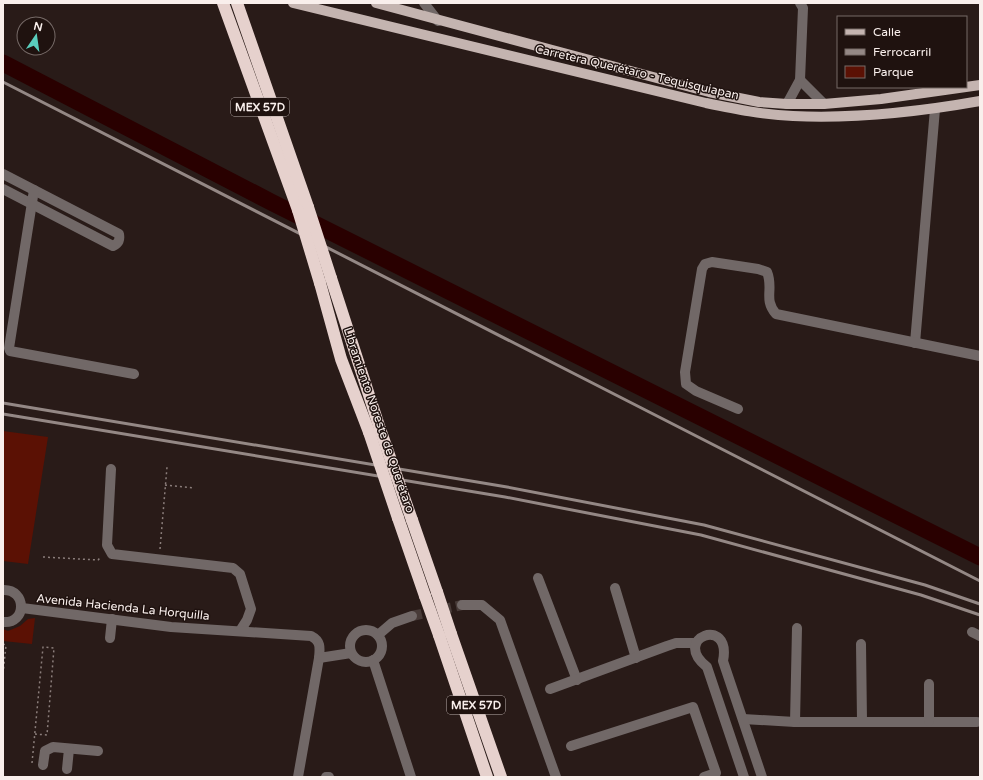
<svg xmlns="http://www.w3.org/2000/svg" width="983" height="780" viewBox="0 0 983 780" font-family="'Varela Round',sans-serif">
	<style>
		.green { fill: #5b1104 }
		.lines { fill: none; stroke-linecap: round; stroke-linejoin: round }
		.river { stroke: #290000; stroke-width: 17 }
		.minor-tunnel { stroke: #483b38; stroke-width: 10; stroke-dasharray: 10 5; stroke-linecap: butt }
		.path { stroke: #8b7e7b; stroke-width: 1.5; stroke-dasharray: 2 3; stroke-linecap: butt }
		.minor { stroke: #716867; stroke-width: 10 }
		.major { stroke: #c4b4b0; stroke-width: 10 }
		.highway { stroke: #e6d1cd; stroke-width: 12 }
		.rail { stroke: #948885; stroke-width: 3 }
		.highway-bridge { stroke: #e6d1cd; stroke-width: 12 }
		.labels { text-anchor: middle; stroke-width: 3; stroke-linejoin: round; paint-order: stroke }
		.shield { fill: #1f120f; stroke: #b8adaa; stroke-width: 1 }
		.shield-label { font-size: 11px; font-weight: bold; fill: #f9efec }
		.street-label { font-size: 12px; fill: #f9efec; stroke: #1f120f }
	</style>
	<rect width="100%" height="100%" fill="#291b18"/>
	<!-- green -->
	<g class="green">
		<polygon points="3,431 48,437 28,564 3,561"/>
		<polygon points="35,618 32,644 3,641 3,629 8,631 20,626 28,619"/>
	</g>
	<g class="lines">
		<!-- river -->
		<polyline class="river" points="3,63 271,202 980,557"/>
		<!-- minor-tunnel -->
		<polyline class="minor-tunnel" points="412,616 462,605"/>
		<!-- path -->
		<g class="path">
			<polyline points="165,485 194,488"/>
			<polyline points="160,549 167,467"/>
			<polyline points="43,557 98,560 101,557"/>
			<polyline points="3,644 6,645 3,675"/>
			<polyline points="32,763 43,647 54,648 47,735 35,734"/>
		</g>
		<!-- minor -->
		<g class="minor">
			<polyline points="424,3 438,21"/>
			<polyline points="800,80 824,104"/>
			<polyline points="787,104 800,80 803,8 800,3"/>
			<path d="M3 174 119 234C120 240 119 243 113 246L3 189"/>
			<polyline points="34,190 9,348 10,351 134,374"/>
			<polyline points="915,343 935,109"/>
			<path d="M738 409 696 391 686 384 685 372 702 269 705 264 712 262 758 269 767 272C774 289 763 299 776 314L980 356"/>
			<polyline points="111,469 107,545 112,554 233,568 240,574 251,609 247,620 240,631"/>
			<polyline points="538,578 577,680"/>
			<polyline points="615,588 636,658"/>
			<path d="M3 590C27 589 27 624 3 622"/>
			<polyline points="462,605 482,605 500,620 556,777"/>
			<path d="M22 608 171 627 311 636C321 641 320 648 319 658L298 777"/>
			<circle cx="366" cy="646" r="16"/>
			<polyline points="972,632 980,636"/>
			<polyline points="378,635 392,623 412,616"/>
			<polyline points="110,638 112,619"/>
			<polyline points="861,644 862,721"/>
			<polyline points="319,658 351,653"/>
			<polyline points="373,660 411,777"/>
			<polyline points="550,689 667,646 676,643 696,643"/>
			<polyline points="743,719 795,722 977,722"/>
			<polyline points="929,721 929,684"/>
			<polyline points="795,722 797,628"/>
			<polyline points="571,746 693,707 716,773 704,777"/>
			<polyline points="43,765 45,751 53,747 98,751"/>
			<polyline points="67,769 69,749"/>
			<polyline points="326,777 329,777"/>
			<path d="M744 777 707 667C670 638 732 615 723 661L762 777"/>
		</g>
		<!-- major -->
		<g class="major">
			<path d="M293 3 706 103C735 109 764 115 793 116 856 119 918 112 980 101"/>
			<polyline points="376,3 709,92 759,102 787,104 824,104 881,99 980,85"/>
		</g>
		<!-- highway -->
		<g class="highway">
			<polyline points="223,3 298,210"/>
			<polyline points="237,3 308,207"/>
			<polyline points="331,278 380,429"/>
			<polyline points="320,283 341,359 369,432"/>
			<polyline points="398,518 425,596"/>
			<polyline points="412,520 437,592"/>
			<polyline points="451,634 501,777"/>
			<polyline points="439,635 487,777"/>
		</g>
		<!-- rail -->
		<g class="rail">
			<polyline points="3,82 980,581"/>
			<polyline points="3,403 507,487 704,525 925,585 980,604"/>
			<polyline points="3,414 505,497 701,535 921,595 980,615"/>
		</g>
		<!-- highway-bridge -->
		<g class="highway-bridge">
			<polyline points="308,207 331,278"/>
			<polyline points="298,210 320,283"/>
			<polyline points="380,429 412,520"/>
			<polyline points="369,432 398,518"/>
			<polyline points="437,592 451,634"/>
			<polyline points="425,596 439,635"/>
		</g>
	</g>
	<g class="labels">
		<!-- shield labels -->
		<g class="shield">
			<rect x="231" y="98" width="58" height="18" rx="3"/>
			<rect x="447" y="696" width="58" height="18" rx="3"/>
		</g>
		<g class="shield-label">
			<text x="260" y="111">MEX 57D</text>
			<text x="476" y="709">MEX 57D</text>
		</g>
		<!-- street labels -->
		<g class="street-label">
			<text transform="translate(637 72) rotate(13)" y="4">Carretera Querétaro - Tequisquiapan</text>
			<text transform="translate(379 420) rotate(71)" y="4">Libramiento Noreste de Querétaro</text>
			<text transform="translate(123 607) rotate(6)" y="4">Avenida Hacienda La Horquilla</text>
		</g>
	</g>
	<!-- border -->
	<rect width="983" height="780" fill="none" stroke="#f9efec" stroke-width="8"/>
	<!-- legend -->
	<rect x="837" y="16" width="130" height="72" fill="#1f120f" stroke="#766a67"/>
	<rect x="845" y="29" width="20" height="6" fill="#c4b4b0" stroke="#766a67"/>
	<text x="873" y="36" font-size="12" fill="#f9efec">Calle</text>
	<rect x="845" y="49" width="20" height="6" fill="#948885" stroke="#766a67"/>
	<text x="873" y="56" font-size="12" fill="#f9efec">Ferrocarril</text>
	<rect x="845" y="66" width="20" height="12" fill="#5b1104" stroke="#766a67"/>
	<text x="873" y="76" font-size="12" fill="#f9efec">Parque</text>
	<!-- north arrow -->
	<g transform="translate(36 36) rotate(13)"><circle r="19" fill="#1f120f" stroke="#766a67"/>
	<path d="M0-3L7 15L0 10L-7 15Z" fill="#5acebd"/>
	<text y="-6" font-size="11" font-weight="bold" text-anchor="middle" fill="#f9efec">N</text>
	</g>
</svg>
